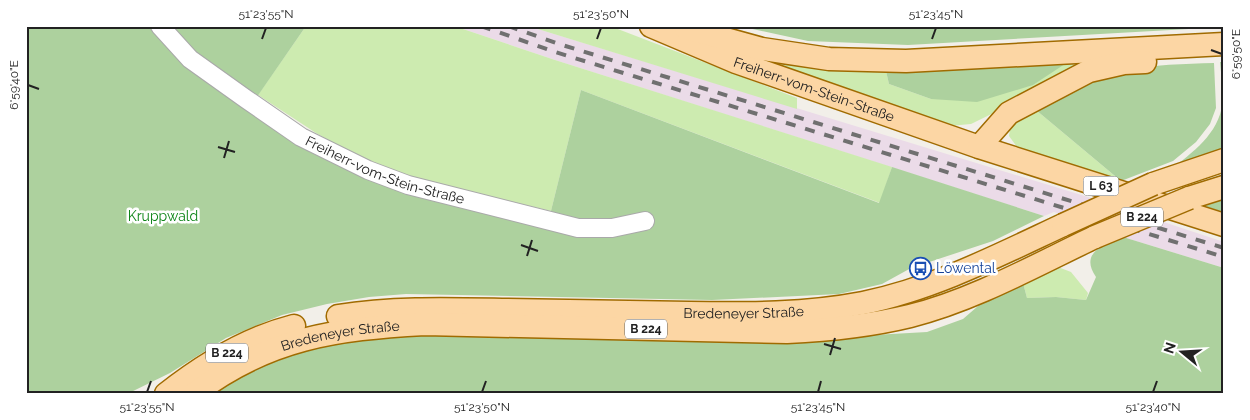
<svg xmlns="http://www.w3.org/2000/svg" width="1250" height="420" viewBox="0 0 1250 420" font-family="Raleway,sans-serif">
	<style>
		.industrial { fill: #ebdbe8 }
		.grass { fill: #cdebb0 }
		.forest { fill: #add19e }
		.lines { fill: none; stroke-linecap: round; stroke-linejoin: round }
		.minor-casing { stroke: #a9a9a9; stroke-width: 20 }
		.major-casing { stroke: #a06b00; stroke-width: 25 }
		.minor { stroke: #fff; stroke-width: 18 }
		.major { stroke: #fcd6a4; stroke-width: 22 }
		.rail { stroke: #707070; stroke-width: 4; stroke-dasharray: 10 10; stroke-linecap: butt }
		.major-bridge-casing { stroke: #a06b00; stroke-width: 25; stroke-linecap: butt }
		.major-bridge { stroke: #fcd6a4; stroke-width: 22 }
		.ticks { fill: none; stroke: #222; stroke-width: 2 }
		.labels { text-anchor: middle; stroke-width: 5; stroke-linejoin: round; paint-order: stroke }
		.shield { fill: #fff; stroke: #646464; stroke-width: 1 }
		.shield-label { font-size: 12px; font-weight: bold; fill: #222 }
		.street-label { font-size: 14px; fill: #222; stroke: #fff }
		.park-label { font-size: 14px; fill: #0c8416; stroke: #fff }
		.transit-label { font-size: 14px; fill: #164399; stroke: #fff; text-anchor: start }
		.neatline { fill: none; stroke: #222; stroke-width: 2 }
		.ticks-label { font-size: 12px; text-anchor: middle; fill: #222 }
	</style>
	<rect width="100%" height="100%" fill="#f2efe9"/>
	<!-- industrial -->
	<polygon class="industrial" points="454,26 528,26 1088,197 1224,242 1224,268 1123,237 1054,212 1044,216 555,60"/>
	<!-- grass -->
	<g class="grass">
		<polygon points="306,26 454,26 555,60 892,167 880,203 581,90 551,211 410,177 371,164 316,133 258,95"/>
		<polygon points="528,26 610,26 797,98 797,109"/>
		<polygon points="730,49 885,67 889,84 931,99 1074,58 1088,67 971,124 949,126"/>
		<polygon points="1036,110 1121,181 1017,147 1009,136 1011,122"/>
		<polygon points="1058,267 1071,272 1088,293 1086,300 1056,297 1027,298 1022,279"/>
	</g>
	<!-- forest -->
	<g class="forest">
		<polygon points="26,26 306,26 248,110 301,146 374,182 417,196 547,227 581,90 879,203 892,167 1044,216 993,241 911,268 882,284 839,294 712,300 406,294 369,297 327,304 282,315 226,338 170,373 127,394 26,394"/>
		<polygon points="739,26 1224,26 1224,27 908,45 808,41"/>
		<polygon points="1074,58 1033,85 977,102 931,99 889,84 885,67"/>
		<path d="M1220 62H1224V150L1174 167C1197 149 1222 130 1223 97 1223 86 1221 74 1220 62Z"/>
		<path d="M1214 63 1216 108 1210 124 1196 142 1173 161 1121 181 1036 110C1065 95 1093 79 1125 71 1153 64 1185 64 1214 63Z"/>
		<polygon points="1224,198 1224,212 1204,206"/>
		<path d="M1123 237 1224 268V394H211L268 358 371 334 803 339 927 332 963 319 985 300 1022 279 1027 298 1056 297 1086 300 1096 277C1079 252 1104 245 1123 237Z"/>
	</g>
	<g class="lines">
		<defs>
			<g id="minor">
				<path id="s1" d="M160 26 190 59 246 99 301 137 368 170 408 185 578 228H612L645 221"/>
			</g>
			<g id="major">
				<path id="s2" d="M651 26 736 62 979 147 1224 225"/>
				<polyline points="686,28 762,49 829,59 906,61 1224,44"/>
				<polyline points="979,147 1009,113 1089,71 1124,63 1145,62"/>
				<polyline points="1153,184 1224,160"/>
				<polyline points="1189,198 1224,187"/>
				<path id="s3" d="M338 316C394 307 451 309 508 310 568 311 629 312 689 313 747 314 806 314 863 303 933 289 999 255 1063 225"/>
				<path d="M166 394C204 364 247 338 294 326"/>
				<path id="s4" d="M194 394C268 338 335 329 425 324L787 332C829 330 869 326 910 316 974 300 1036 265 1095 237"/>
			</g>
		</defs>
		<!-- minor casing -->
		<use href="#minor" class="minor-casing"/>
		<!-- major casing -->
		<use href="#major" class="major-casing"/>
		<!-- minor -->
		<use href="#minor" class="minor"/>
		<!-- major -->
		<use href="#major" class="major"/>
		<!-- rail -->
		<g class="rail">
			<polyline points="481,26 555,52 1224,257"/>
			<polyline points="508,26 559,44 1224,248"/>
		</g>
		<defs>
			<g id="major-bridge">
				<polyline points="1063,225 1153,184"/>
				<polyline points="1095,237 1189,198"/>
			</g>
		</defs>
		<!-- major-bridge casing -->
		<use href="#major-bridge" class="major-bridge-casing"/>
		<!-- major-bridge -->
		<use href="#major-bridge" class="major-bridge"/>
	</g>
	<!-- ticks -->
	<path class="ticks" d="M262 39 266 28M597 39 601 28M932 39 936 28M1211 50 1222 54M28 85 39 89M218 147 235 152M224 158 229 141M521 245 538 251M527 256 532 240M824 344 841 349M830 355 835 338M147 392 151 381M482 392 486 381M818 392 821 381M1153 392 1157 381"/>
	<!-- icons -->
	<defs>
		<symbol id="bus-ring" viewBox="-11 -11 22 22"><circle r="9.5" fill="#fff" stroke="#1a4fb4" stroke-width="1.5"/><path d="M-5-6H5V4H4V6H2V4H-2V6H-4V4H-5ZM-3.5-4V0h7V-4ZM-3.5 1.2v1.5H-2V1.2ZM2 1.2v1.5H3.5V1.2Z" fill="#1a4fb4"/></symbol>
	</defs>
	<g fill-rule="evenodd">
		<use href="#bus-ring" x="908" y="256" width="25" height="25"/>
	</g>
	<g class="labels">
		<!-- shield labels -->
		<g class="shield">
			<rect x="1083.5" y="176.5" width="35" height="19" rx="4"/>
			<rect x="1121" y="207.5" width="42" height="19" rx="4"/>
			<rect x="625" y="319.5" width="42" height="19" rx="4"/>
			<rect x="206" y="343.5" width="42" height="19" rx="4"/>
		</g>
		<g class="shield-label">
			<text x="1101" y="190">L 63</text>
			<text x="1142" y="221">B 224</text>
			<text x="646" y="333">B 224</text>
			<text x="227" y="357">B 224</text>
		</g>
		<!-- street labels -->
		<g class="street-label">
			<text dy="5" stroke="none"><textPath href="#s2" startOffset="175">Freiherr-vom-Stein-Straße</textPath></text>
			<text dy="5" stroke="none"><textPath href="#s1" startOffset="271">Freiherr-vom-Stein-Straße</textPath></text>
			<text dy="5" stroke="none"><textPath href="#s3" startOffset="406">Bredeneyer Straße</textPath></text>
			<text dy="5" stroke="none"><textPath href="#s4" startOffset="160">Bredeneyer Straße</textPath></text>
		</g>
		<!-- park labels -->
		<g class="park-label">
			<text x="163" y="221">Kruppwald</text>
		</g>
		<!-- transit labels -->
		<g class="transit-label">
			<text x="936" y="273">Löwental</text>
		</g>
	</g>
	<!-- border -->
	<rect width="1250" height="420" fill="none" stroke="#ffffff" stroke-width="55"/>
	<!-- north arrow -->
	<g transform="translate(1182 352) rotate(288)" stroke="#ffffff" stroke-width="4" paint-order="stroke">
	<path d="M0-4L9 19L0 12L-9 19Z" fill="#222222"/>
	<text y="-8" font-size="14" font-weight="bold" text-anchor="middle" fill="#222222">N</text>
	</g>
	<rect x="28" y="28" width="1194" height="364" class="neatline"/>
	<g class="ticks-label">
		<text x="266" y="18">51°23'55"N</text>
		<text x="601" y="18">51°23'50"N</text>
		<text x="936" y="18">51°23'45"N</text>
		<text transform="translate(1236 54) rotate(-90)" y="4">6°59'50"E</text>
		<text transform="translate(14 85) rotate(-90)" y="4">6°59'40"E</text>
		<text x="147" y="411">51°23'55"N</text>
		<text x="482" y="411">51°23'50"N</text>
		<text x="818" y="411">51°23'45"N</text>
		<text x="1153" y="411">51°23'40"N</text>
	</g>
</svg>
